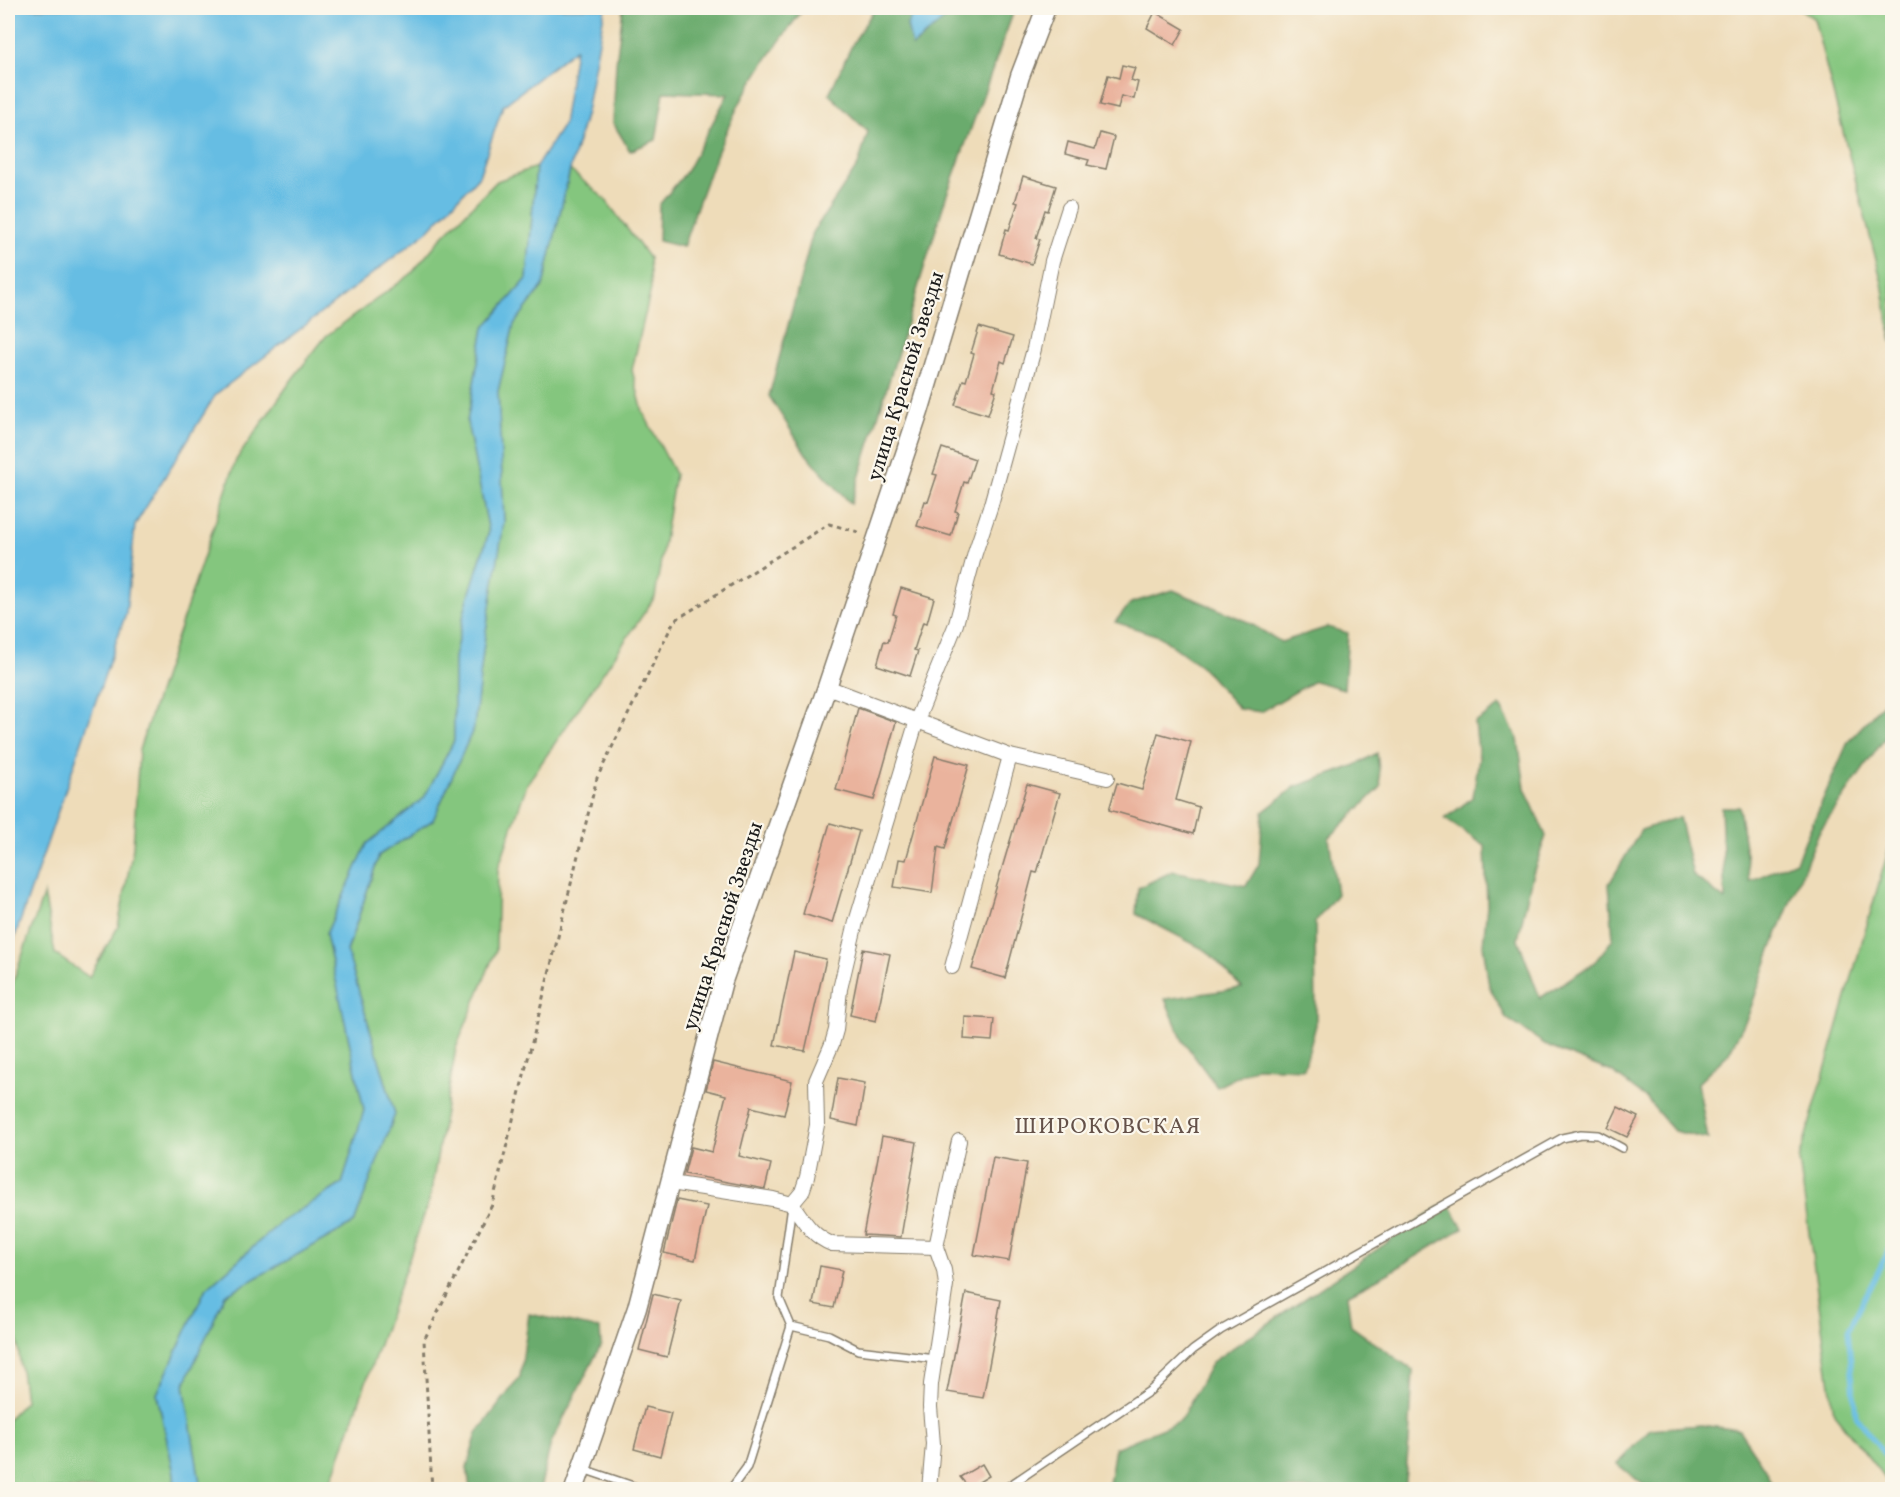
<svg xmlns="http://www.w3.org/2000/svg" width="1900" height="1497" viewBox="0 0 1900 1497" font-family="Vollkorn,serif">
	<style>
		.green { fill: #84c67e; stroke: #50714d; stroke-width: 1.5 }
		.forest { fill: #6bab6d; stroke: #446444; stroke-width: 1.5 }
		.water { fill: #66bde3; stroke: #416c80; stroke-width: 1.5 }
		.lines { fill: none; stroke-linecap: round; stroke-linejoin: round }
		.stream { stroke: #66bde3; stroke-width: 5 }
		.building { fill: #eab39d }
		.service-casing { stroke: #857c6a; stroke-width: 10 }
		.minor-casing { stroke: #857c6a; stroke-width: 16 }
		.tertiary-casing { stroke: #857c6a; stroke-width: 21 }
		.path { stroke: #857c6a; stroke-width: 3; stroke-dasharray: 4.5 4.5; stroke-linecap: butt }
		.service { stroke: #fff; stroke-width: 7 }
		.minor { stroke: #fff; stroke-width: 14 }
		.tertiary { stroke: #fff; stroke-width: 18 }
		.labels { text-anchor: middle; stroke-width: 4.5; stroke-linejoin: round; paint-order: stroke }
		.street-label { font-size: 21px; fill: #1c1c1c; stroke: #fbf7ec }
		.neighbourhood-label { font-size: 22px; letter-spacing: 1.5px; fill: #645149; stroke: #fbf7ec }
	</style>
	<rect width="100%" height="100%" fill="#fbf7ec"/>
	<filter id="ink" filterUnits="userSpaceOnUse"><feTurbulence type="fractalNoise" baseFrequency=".0167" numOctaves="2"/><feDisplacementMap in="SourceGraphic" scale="12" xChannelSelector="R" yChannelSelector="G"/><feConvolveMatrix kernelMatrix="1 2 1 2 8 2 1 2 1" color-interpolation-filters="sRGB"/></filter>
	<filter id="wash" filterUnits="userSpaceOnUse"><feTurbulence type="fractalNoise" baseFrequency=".008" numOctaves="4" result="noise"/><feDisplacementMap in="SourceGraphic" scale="24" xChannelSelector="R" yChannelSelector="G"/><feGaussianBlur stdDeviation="1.35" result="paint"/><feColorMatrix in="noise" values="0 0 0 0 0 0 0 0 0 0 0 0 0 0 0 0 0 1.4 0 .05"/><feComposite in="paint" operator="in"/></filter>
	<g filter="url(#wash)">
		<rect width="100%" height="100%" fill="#eedcb9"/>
		<!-- green -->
		<g class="green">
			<polygon points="1799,8 1892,8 1892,343 1882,283 1814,19"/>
			<polygon points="536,167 527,279 484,328 467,422 489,532 466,605 454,658 454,741 424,798 367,844 326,934 364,1110 342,1184 282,1221 205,1290 157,1394 174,1473 175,1489 8,1489 8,1419 25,1401 17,1339 8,1330 8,996 44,893 55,954 89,977 118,927 133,848 139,750 236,460 293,378 326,336 411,274 441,238 497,181"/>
			<polygon points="570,170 605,199 649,258 651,289 632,370 643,412 675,474 655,597 527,784 498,869 496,950 456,1048 430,1198 332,1480 331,1489 201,1489 184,1385 225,1295 354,1223 395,1114 347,952 379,855 433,820 474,727 484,643 504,522 498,391 514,324 543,286"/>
			<polygon points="1892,838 1892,1487 1834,1414 1799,1160"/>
		</g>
		<!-- forest -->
		<g class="forest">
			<path d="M623 8H804C779 42 751 78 733 117 713 159 698 203 683 247L658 241 659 205 686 172 728 94 664 92 656 140 630 151 613 123 616 63Z"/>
			<polygon points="875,8 915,8 907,25 913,46 958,8 1015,8 946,197 851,504 806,454 769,396 813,232 858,165 868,132 829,94 853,43"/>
			<polygon points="1173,590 1246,621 1281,642 1328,627 1348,633 1344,689 1314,681 1261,712 1239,709 1201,666 1159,636 1115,622 1131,603"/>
			<polygon points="1892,693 1892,728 1819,832 1772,947 1748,1016 1728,1054 1698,1083 1708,1139 1674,1131 1645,1097 1612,1072 1549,1047 1506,1018 1489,986 1483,945 1487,905 1485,846 1445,819 1473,797 1479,758 1475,723 1500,706 1518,739 1525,788 1546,836 1532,876 1518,939 1540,998 1594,963 1613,939 1609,884 1641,830 1679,817 1693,875 1725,900 1721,807 1739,807 1750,881 1796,861 1848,742"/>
			<polygon points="1377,753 1381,787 1329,838 1337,894 1315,922 1316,1025 1304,1069 1256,1067 1217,1087 1183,1041 1165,999 1242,988 1207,951 1136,914 1138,888 1173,871 1246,886 1259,864 1263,812 1295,787 1354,766"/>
			<polygon points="1448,1201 1463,1228 1389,1273 1347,1295 1351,1326 1413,1370 1409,1442 1404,1489 1108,1490 1115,1448 1180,1421 1212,1362"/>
			<polygon points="529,1314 600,1329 601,1345 551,1443 540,1489 470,1489 467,1467 477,1433 520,1377"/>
			<polygon points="1701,1425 1739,1430 1765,1469 1774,1489 1684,1490 1645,1486 1617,1464 1650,1429"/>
		</g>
		<!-- water -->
		<g class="water">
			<polygon points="8,8 605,8 586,112 570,170 543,286 514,324 498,391 504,522 484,643 474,727 433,820 379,855 347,951 395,1114 354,1223 225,1295 184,1385 201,1489 175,1489 174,1473 157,1394 205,1290 282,1221 342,1184 364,1110 326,934 367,844 424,798 454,741 454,658 466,605 489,532 467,422 484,328 527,279 536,167 563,125 575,49 503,106 479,176 429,230 216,394 135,525 126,613 8,957"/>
			<polygon points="915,8 958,8 912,46 907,25"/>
		</g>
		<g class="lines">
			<!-- stream -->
			<polyline class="stream" points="1892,1244 1848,1330 1856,1416 1892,1465"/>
		</g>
		<g id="blocks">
			<!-- building -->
			<g class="building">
				<polygon points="1155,12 1184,29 1175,45 1147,28"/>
				<polygon points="1122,65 1135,68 1131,80 1138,82 1134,99 1121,96 1118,109 1100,105 1108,75 1119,78"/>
				<polygon points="1100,133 1114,137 1106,169 1087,165 1089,160 1065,154 1068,142 1095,149"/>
				<polygon points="1023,176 1056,186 1048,211 1045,210 1036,238 1040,239 1032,264 999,254 1006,229 1009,230 1018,203 1015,202"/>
				<polygon points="979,327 1013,337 1005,363 1001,361 993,390 996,391 988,415 955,405 963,380 966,381 974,354 971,353"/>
				<polygon points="942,448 975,459 967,483 964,482 955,511 958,512 951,536 917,526 925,501 928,502 937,475 933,474"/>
				<polygon points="901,588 934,598 927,623 923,622 914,650 918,651 910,676 877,665 884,641 888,642 896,615 893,614"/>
				<polygon points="858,708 896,722 874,800 836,790"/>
				<polygon points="1158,733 1191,742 1176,800 1199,807 1193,834 1109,810 1117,783 1142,790"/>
				<polygon points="935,756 969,765 945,849 938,847 932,893 894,887 899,859 906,860"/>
				<polygon points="1027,784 1060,793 1037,873 1033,872 1005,978 972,969"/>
				<polygon points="830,823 859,831 832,923 803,914"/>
				<polygon points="863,949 890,954 876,1021 850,1015"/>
				<polygon points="794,952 826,959 805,1051 774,1045"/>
				<polygon points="965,1017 994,1019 992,1041 964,1039"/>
				<polygon points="713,1062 792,1081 784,1115 751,1107 739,1156 771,1164 765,1189 684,1174 691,1147 712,1152 726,1095 706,1090"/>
				<polygon points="838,1078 865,1083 858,1126 831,1120"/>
				<polygon points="1618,1107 1638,1117 1627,1137 1608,1128"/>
				<polygon points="882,1136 917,1142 901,1237 863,1235"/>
				<polygon points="993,1157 1027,1163 1009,1261 974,1255"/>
				<polygon points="677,1200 707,1206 695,1260 664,1253"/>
				<polygon points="820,1266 842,1270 834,1308 813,1304"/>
				<polygon points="966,1293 1001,1300 983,1398 947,1392"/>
				<polygon points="653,1294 681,1301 667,1357 639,1350"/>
				<polygon points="645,1407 671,1413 660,1456 634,1449"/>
				<polygon points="982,1464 989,1476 969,1488 960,1477"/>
			</g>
		</g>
	</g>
	<g filter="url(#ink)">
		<use href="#blocks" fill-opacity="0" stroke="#857c6a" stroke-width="1.5"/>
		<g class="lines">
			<defs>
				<g id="service">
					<polyline points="792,1205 779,1298 791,1326 829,1335 858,1350 935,1359"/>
					<polyline points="583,1469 645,1490"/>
					<polyline points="730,1490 747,1467 791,1326"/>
					<polyline points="1003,1490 1151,1390 1193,1350 1221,1330 1562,1138 1581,1134 1598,1135 1622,1148"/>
				</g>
				<g id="minor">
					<polyline points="827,687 1010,756 1107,778"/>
					<polyline points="952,967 1010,756"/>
					<path d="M671 1183 773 1199 792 1204C804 1221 812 1236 832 1244L936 1247"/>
					<polyline points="792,1204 802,1192 807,1177 817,1125 816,1081 832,1044 836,1030 840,989 856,922 917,720 956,624 975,553 990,508 1034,349 1052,261 1069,208"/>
					<polyline points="929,1490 933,1444 930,1407 931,1384 946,1285 944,1270 936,1247 959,1141"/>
				</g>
				<polyline id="tertiary" points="574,1490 637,1308 723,981 827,687 919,412 1020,76 1046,8"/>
			</defs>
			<!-- service casing -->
			<use href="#service" class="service-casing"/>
			<!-- minor casing -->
			<use href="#minor" class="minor-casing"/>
			<!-- tertiary casing -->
			<use href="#tertiary" class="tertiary-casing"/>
			<!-- path -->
			<polyline class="path" points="432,1490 424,1340 492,1205 597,778 674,621 829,524 862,533"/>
			<!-- service -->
			<use href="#service" class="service"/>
			<!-- minor -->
			<use href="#minor" class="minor"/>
			<!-- tertiary -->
			<use href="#tertiary" class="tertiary"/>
		</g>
	</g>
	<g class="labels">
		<!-- street labels -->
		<g class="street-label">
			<text transform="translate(905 376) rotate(-73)" y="7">улица Красной Звезды</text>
			<text transform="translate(722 926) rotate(-72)" y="7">улица Красной Звезды</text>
		</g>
		<!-- neighbourhood labels -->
		<g class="neighbourhood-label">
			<text x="1108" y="1133">ШИРОКОВСКАЯ</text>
		</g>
	</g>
	<!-- margin -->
	<rect width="1900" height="1497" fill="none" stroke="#fbf7ec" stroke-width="30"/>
</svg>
